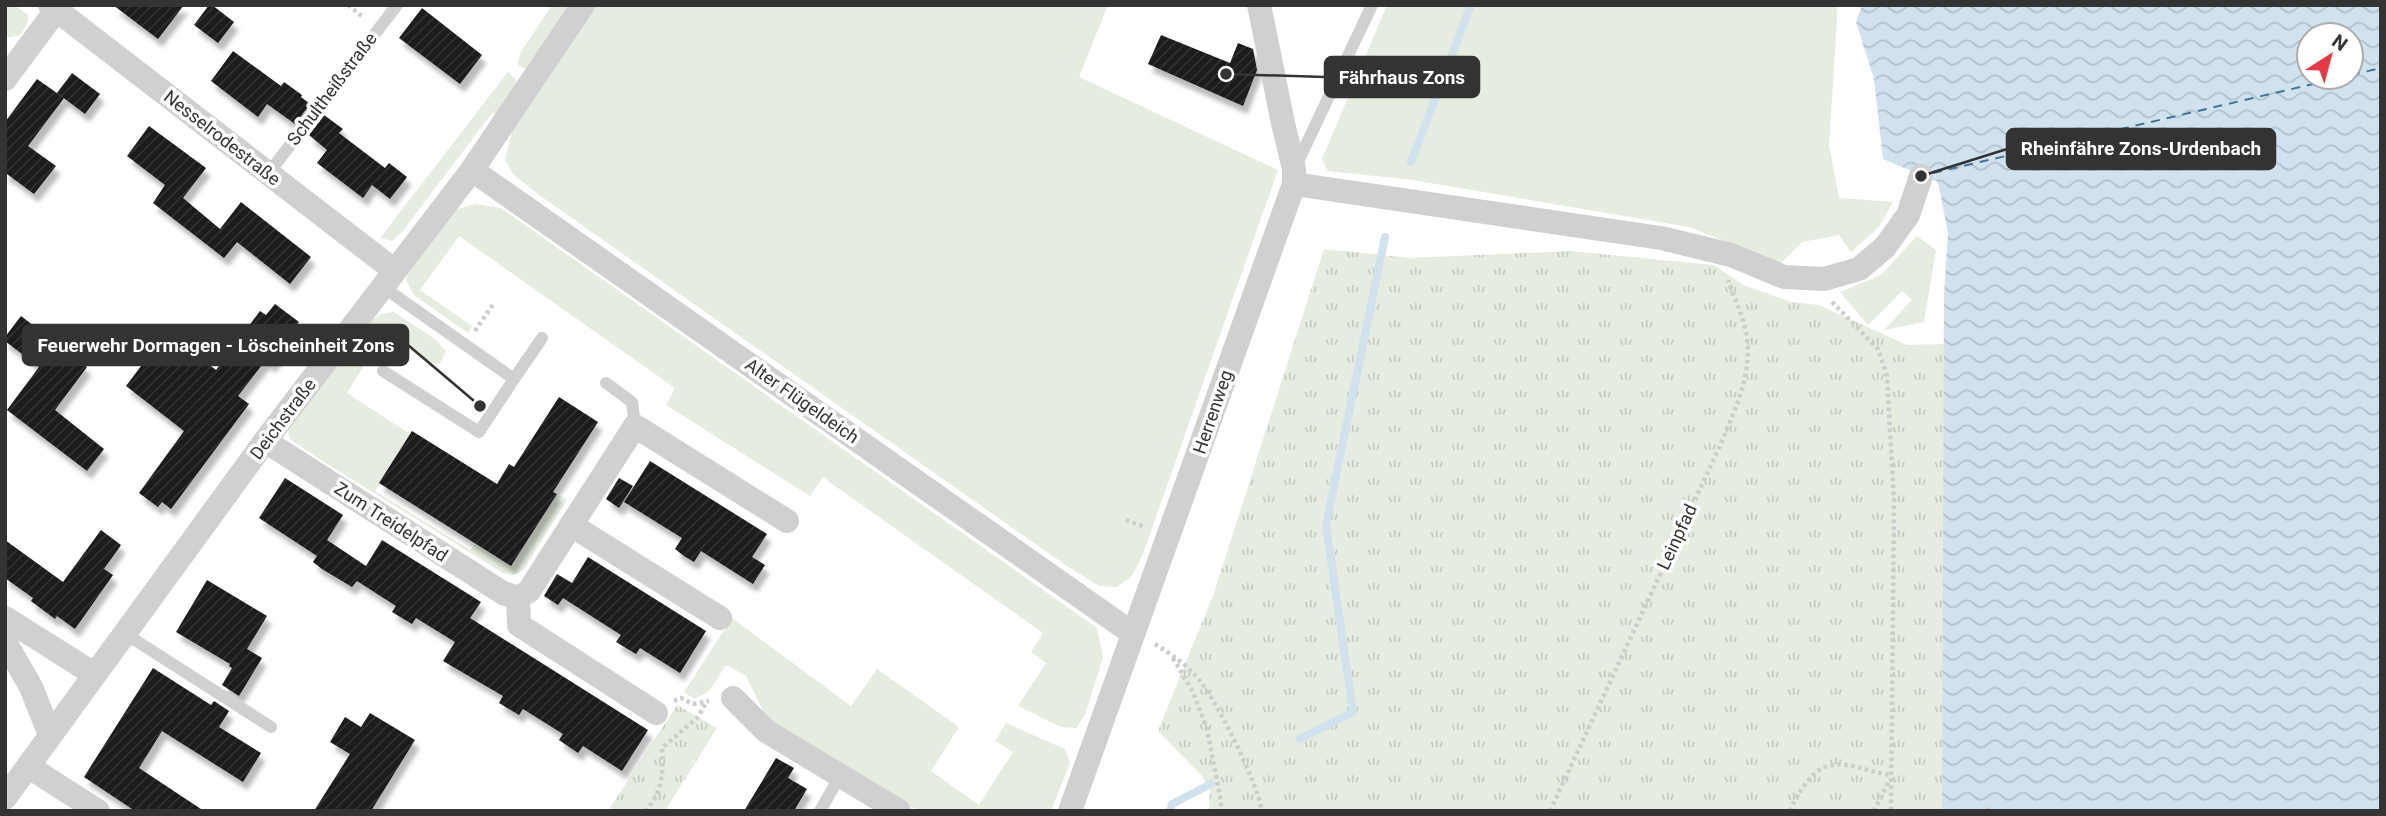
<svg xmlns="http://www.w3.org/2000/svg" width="2386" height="816" viewBox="0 0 2386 816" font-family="Roboto,sans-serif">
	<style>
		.green { fill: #e6ecdf }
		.park { fill: url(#park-tufts) }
		.water { fill: url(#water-waves); fill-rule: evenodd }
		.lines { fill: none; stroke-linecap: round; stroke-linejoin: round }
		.stream { stroke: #cfe2ee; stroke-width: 8 }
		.ferry { stroke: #3f7597; stroke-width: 2; stroke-dasharray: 9 7; stroke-linecap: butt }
		.building { fill: url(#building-hatch); filter: url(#shadow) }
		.path { stroke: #cdcdcd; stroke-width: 4.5; stroke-dasharray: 3.5 3.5; stroke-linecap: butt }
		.service { stroke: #d0d0d0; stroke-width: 12 }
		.minor { stroke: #d0d0d0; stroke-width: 24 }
		.labels { text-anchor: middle; stroke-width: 7; stroke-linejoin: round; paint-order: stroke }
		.street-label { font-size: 18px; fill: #333; stroke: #fff }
		.leader { fill: none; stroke: #333; stroke-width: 2.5 }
		.callout-dot { fill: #333; stroke: #fff; stroke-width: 2.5 }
		.callout { fill: #333; stroke: #333; stroke-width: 2.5 }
		.callout-label { font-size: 19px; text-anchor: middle; font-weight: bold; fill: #fff }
	</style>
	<defs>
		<pattern id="park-tufts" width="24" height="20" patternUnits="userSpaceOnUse" patternTransform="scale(1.75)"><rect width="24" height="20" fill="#e6ecdf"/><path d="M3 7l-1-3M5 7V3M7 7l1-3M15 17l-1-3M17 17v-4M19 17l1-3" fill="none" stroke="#c6cbc0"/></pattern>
		<pattern id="water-waves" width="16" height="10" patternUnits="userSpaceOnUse" patternTransform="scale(1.75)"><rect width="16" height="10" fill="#cfe2ee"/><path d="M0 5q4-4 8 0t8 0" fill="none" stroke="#b2c2cd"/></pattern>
		<pattern id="building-hatch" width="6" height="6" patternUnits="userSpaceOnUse" patternTransform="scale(1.75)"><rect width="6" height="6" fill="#1a1a1a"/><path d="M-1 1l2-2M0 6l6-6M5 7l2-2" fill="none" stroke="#333"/></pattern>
		<filter id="shadow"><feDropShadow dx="4.5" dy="8" stdDeviation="2" flood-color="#0004"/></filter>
	</defs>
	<rect width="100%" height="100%" fill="#fff"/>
	<!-- green -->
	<g class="green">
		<polygon points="5,5 14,5 28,15 28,22 20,35 5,38"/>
		<polygon points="552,5 571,5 525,69 517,64 521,52"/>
		<polygon points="594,5 1108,5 1079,77 1278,170 1143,554 1132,576 1117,587 1099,586 1064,564 539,195 513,174 505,160 514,123"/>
		<polygon points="1387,5 1838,5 1829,145 1839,198 1893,202 1879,227 1851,252 1839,235 1802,242 1781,263 1689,227 1412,180 1328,171 1322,159"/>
		<polygon points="508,72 516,80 515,88 496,114 492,113 402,232 392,241 380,238"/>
		<polygon points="475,204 501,208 1097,628 1103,657 1085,715 1076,728 1061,727 1018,706 1046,663 1031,652 1043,633 828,481 824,476 810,496 666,405 675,388 459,236 420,290 472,326 468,333 414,295 406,280 408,273 455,210"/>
		<polygon points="1917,236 1936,250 1924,322 1884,330 1912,300 1902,291 1868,325 1840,292 1881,275"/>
		<polygon points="394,312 435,339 446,351 440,363 430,363 389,337 376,358 368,359 347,393 410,434 375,491 470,550 475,544 511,566 557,494 567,500 523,570 514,575 503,573 321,460 291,440 288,434 289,428 371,321 381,314"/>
		<polygon points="732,618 851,706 877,669 959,727 931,771 979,805 1013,752 995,741 1006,723 1065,749 1070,763 1051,811 918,811 771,727 746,676 726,665 709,691 694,699 684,692"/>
	</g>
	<!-- park -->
	<g class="park">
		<polygon points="1324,249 1410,258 1570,251 1714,265 1743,285 1791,302 1819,305 1907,345 1945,344 1944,811 1209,811 1210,790 1202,776 1158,731 1214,593"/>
		<polygon points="677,705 717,728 665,811 608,811"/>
	</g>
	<!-- water -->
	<path class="water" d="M1862 5H2381V811H1942L1944 294 1948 233 1938 182 1883 159 1874 79 1856 22ZM2309 35H2351V77H2309Z"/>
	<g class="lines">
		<!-- stream -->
		<g class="stream">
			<polyline points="1411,162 1471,5"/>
			<polyline points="1300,739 1353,712 1326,525 1385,237"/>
			<polyline points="1170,811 1172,804 1211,784"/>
		</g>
		<!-- ferry -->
		<g class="ferry">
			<polyline points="2351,75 2381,68"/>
			<polyline points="1933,173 2343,77"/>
		</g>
	</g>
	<!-- building -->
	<g class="building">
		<polygon points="113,5 184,5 158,39"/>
		<polygon points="209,5 212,5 234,22 218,43 194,25"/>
		<polygon points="422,8 482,55 460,84 399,38"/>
		<polygon points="1161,35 1230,63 1238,43 1253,49 1257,70 1243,106 1148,64"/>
		<polygon points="233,51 281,86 284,82 302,95 301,97 310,104 295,124 267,104 258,117 211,81"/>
		<polygon points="72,73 100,94 85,114 57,93"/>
		<polygon points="37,79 64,98 28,146 56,166 34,194 7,174 5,177 5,122"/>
		<polygon points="324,115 343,129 339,133 385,168 389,163 407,177 390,199 372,185 363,198 317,163 327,150 309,135"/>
		<polygon points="149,126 206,168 183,198 220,229 241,202 311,257 290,284 237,242 224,258 153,203 165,185 127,156"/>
		<polygon points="275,304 299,322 290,333 294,336 271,365 265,361 238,396 249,404 171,509 162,502 158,507 139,493 184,431 126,386 163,337 180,349 183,345 216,370 260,311 266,315"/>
		<polygon points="21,316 87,367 55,410 104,449 87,471 7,410 39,367 5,341 5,337"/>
		<polygon points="559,397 598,422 553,492 557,494 511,566 379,483 412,431 497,484 509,464 514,467"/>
		<polygon points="650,461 767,534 752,557 765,565 753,584 701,551 694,562 684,556 675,549 682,538 624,502"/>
		<polygon points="285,478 343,515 327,540 366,566 382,540 481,602 470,618 648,730 622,771 583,746 578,753 559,740 563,734 523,709 519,715 499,703 503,696 443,661 455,642 416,618 412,624 392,612 396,606 357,581 352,587 322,569 313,562 317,556 259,518"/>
		<polygon points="619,478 633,486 619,508 606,499"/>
		<polygon points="101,530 121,545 104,569 113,575 75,629 57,616 55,619 31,601 33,598 5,578 5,540 63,582"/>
		<polygon points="588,557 706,631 680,673 640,648 636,654 616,642 621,635 563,598 558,605 544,596 557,574 572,583"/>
		<polygon points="207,580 267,616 247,649 262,658 239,696 222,685 232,668 229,666 230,664 176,632"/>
		<polygon points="153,668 211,705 214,701 229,711 219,727 261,753 243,782 162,731 139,768 204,811 135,811 84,777"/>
		<polygon points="370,713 415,740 371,811 314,811 350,754 330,742 345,717 361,727"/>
		<polygon points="776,758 794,768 788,778 807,789 798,804 794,811 744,811"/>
	</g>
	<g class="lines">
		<!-- path -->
		<g class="path">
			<polyline points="348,5 364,18"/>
			<polyline points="1832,302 1878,349 1887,376 1894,501 1891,811"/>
			<polyline points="475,331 494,303"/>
			<polyline points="1126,520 1145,527"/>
			<path d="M1155 644C1169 653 1183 662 1194 674 1215 695 1257 782 1262 811"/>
			<polyline points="1173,658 1193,692 1207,729 1221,802 1221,811"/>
			<polyline points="674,701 681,698 693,704 709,701"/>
			<path d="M645 811C662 794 664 771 662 748L698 717 707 701"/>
			<path d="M1550 811 1719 448C1734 411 1754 374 1746 332 1742 314 1734 297 1728 280"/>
			<path d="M1790 811C1794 800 1800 791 1807 782 1832 749 1859 772 1892 775"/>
			<polyline points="1874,811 1890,779"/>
			<polyline points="1988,811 1988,806"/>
		</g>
		<!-- service -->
		<g class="service">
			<polyline points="1296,166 1372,5"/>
			<polyline points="268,174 397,5"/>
			<polyline points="383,287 514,379 542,338"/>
			<polyline points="383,371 479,432 514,379"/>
			<polyline points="606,383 632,402 635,426"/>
			<polyline points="124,633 271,727"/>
			<polyline points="820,811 840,776"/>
		</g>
		<!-- minor -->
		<g class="minor">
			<polyline points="50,5 395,271"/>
			<polyline points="5,79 60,5"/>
			<polyline points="472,170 1132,633"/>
			<polyline points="1294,184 1661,238 1731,255 1784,277 1824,279 1859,269 1885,247 1908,215 1921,176"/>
			<polyline points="265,441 503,593 518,598 529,591 635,426 787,521"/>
			<polyline points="571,525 720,618"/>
			<polyline points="518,598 519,625 656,713"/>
			<polyline points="5,618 94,674"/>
			<polyline points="5,642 31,687 50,735"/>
			<polyline points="733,698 766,731 899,811"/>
			<polyline points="29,767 98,811"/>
			<polyline points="5,798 265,441 472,170 583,5"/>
			<polyline points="1070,811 1294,184 1294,169 1283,123 1259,5"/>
		</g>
	</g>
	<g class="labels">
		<!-- street labels -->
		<g class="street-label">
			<text transform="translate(332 89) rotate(-53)" y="6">Schultheißstraße</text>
			<text transform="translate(222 138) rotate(38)" y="6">Nesselrodestraße</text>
			<text transform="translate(802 401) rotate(35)" y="6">Alter Flügeldeich</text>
			<text transform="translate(1213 412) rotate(-71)" y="6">Herrenweg</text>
			<text transform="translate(283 419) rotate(-53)" y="6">Deichstraße</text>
			<text transform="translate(391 522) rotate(33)" y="6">Zum Treidelpfad</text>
			<text transform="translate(1677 537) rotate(-65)" y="6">Leinpfad</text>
		</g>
	</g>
	<!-- callouts -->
	<path class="leader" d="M1226 74L1325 77M1921 176L2007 149M480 406L408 345"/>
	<g class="callout-dot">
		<circle cx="1226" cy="74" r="7"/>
		<circle cx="1921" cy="176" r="7"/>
		<circle cx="480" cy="406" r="7"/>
	</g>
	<g class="callout">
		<rect x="1325" y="57" width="154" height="40" rx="7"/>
		<rect x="2007" y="129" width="268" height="40" rx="7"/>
		<rect x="23" y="325" width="385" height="40" rx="7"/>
	</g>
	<g class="callout-label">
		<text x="1402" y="84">Fährhaus Zons</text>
		<text x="2141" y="155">Rheinfähre Zons-Urdenbach</text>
		<text x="216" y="352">Feuerwehr Dormagen - Löscheinheit Zons</text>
	</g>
	<!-- border -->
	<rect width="2386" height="816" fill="none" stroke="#333333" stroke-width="14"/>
	<!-- north arrow -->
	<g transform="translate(2330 56) rotate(36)"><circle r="33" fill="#ffffff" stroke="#adadad" stroke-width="2"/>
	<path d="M0-5L12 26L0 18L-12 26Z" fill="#e63946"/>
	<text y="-10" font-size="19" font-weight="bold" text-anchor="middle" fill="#333333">N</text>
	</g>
</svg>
